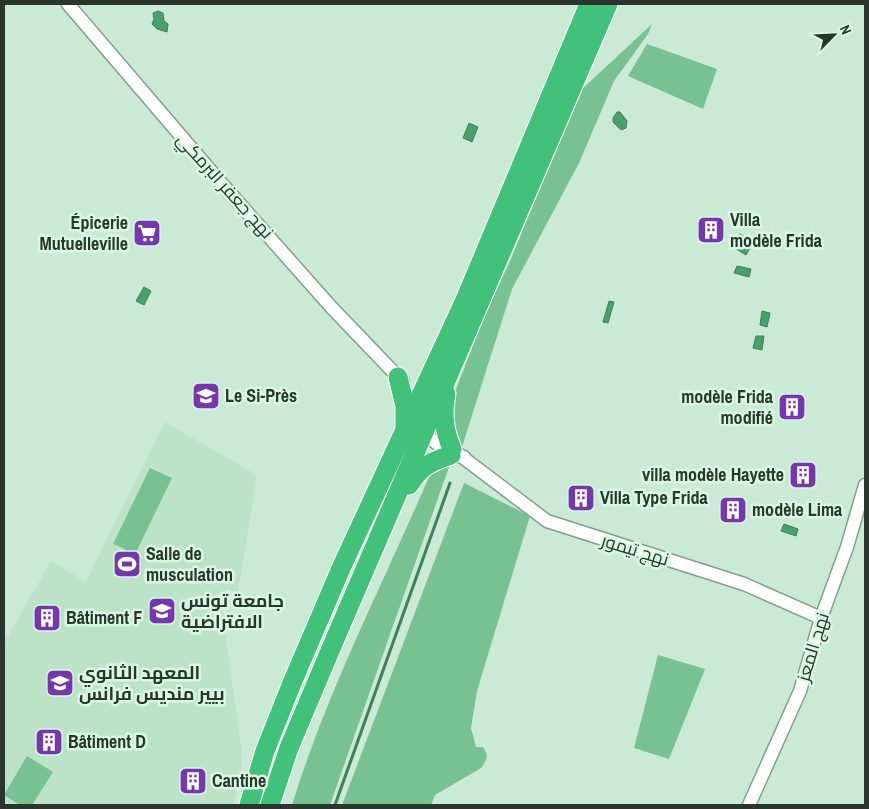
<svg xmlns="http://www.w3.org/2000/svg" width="869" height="809" viewBox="0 0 869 809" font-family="'Archivo Narrow',Cairo,sans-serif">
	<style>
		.built { fill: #bce3c8 }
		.green { fill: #77c192 }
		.water { fill: #48a06c; stroke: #3f8059 }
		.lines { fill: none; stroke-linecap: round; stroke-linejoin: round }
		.stream { stroke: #3f8059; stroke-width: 3 }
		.minor-casing { stroke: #819f8b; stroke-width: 15 }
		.highway-casing { stroke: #fff; stroke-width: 21 }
		.minor { stroke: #fff; stroke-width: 12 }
		.highway { stroke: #42c17b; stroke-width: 19 }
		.labels { text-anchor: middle; stroke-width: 5; stroke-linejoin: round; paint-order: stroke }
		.street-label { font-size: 18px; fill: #29352d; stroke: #d8f8e2 }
		.poi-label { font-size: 18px; font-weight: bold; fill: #29352d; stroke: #d8f8e2; text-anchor: start }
	</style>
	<rect width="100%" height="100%" fill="#cbead5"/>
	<!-- built -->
	<polygon class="built" points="165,422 257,475 238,592 226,589 221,604 242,752 241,768 234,805 4,805 4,643 51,561 86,582"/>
	<!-- green -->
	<g class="green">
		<polygon points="652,24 648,34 614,81 579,163 512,289 461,450 448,410 484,317 510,261 581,90"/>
		<polygon points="647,44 717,69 703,109 628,76"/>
		<path d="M449 467 330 805H292C327 691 382 586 429 477L438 469Z"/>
		<polygon points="150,468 172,478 125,575 115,570 125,549 113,544"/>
		<path d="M464 483 530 516 477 691 471 728 476 747H483C489 755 487 760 481 768L435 795 431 805H342Z"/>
		<polygon points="658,655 705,669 669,759 634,748"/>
		<polygon points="27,756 53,772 32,805 20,805 4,795"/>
	</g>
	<!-- water -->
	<g class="water">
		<polygon points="158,11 163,13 164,21 168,24 167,32 157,29 152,24 154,19 153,13"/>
		<polygon points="617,112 620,112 627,121 626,128 621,130 613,122 613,118"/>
		<polygon points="469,123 478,127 472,142 463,138"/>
		<polygon points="740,234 745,237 750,248 746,255 733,247"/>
		<polygon points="737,266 751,269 749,277 734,273"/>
		<polygon points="144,287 151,291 144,305 136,301"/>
		<polygon points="609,301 614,302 608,323 603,322"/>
		<polygon points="762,311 770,313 767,327 760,325"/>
		<polygon points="756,336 764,336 762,350 753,348"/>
		<polygon points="784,524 798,529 796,536 781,531"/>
	</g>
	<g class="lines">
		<!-- stream -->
		<polyline class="stream" points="335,805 450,483"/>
		<defs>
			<g id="minor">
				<polyline points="68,4 222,184 332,308 403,382"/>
				<polyline points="421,428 424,433 451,455 464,457"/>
				<polyline points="457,453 547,521 744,584 821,618"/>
				<polyline points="749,805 800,691 821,618 847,547 865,485"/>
			</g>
			<g id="highway">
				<polyline points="398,377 405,406 405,427"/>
				<path d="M446 394C442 415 444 430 452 449"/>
				<path d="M409 485C421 466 430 462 451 455"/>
				<polyline points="249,805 265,751 292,683 342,566 465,300 589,4"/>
				<polyline points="270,805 289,748 335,639 608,4"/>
			</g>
		</defs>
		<!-- minor casing -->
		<use href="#minor" class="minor-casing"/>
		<!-- highway casing -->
		<use href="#highway" class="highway-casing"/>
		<!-- minor -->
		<use href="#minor" class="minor"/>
		<!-- highway -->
		<use href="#highway" class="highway"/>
	</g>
	<!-- icons -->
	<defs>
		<symbol id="building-square" viewBox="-11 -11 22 22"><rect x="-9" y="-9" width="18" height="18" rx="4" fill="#7637ac" stroke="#d8f8e2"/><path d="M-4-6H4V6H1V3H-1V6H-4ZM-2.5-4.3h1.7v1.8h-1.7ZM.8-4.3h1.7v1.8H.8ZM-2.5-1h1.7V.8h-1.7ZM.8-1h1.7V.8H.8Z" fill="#fff"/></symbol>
		<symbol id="supermarket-square" viewBox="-11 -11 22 22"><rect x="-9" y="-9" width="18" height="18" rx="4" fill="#7637ac" stroke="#d8f8e2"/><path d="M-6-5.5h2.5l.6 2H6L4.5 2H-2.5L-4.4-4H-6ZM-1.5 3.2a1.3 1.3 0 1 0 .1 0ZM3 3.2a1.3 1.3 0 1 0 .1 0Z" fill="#fff"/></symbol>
		<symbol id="school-square" viewBox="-11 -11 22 22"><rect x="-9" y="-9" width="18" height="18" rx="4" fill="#7637ac" stroke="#d8f8e2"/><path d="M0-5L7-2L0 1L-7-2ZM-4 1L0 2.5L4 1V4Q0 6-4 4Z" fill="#fff"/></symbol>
		<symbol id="stadium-square" viewBox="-11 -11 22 22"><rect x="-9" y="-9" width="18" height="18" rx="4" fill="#7637ac" stroke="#d8f8e2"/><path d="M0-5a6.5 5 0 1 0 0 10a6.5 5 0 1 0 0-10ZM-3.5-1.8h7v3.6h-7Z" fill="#fff"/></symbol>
		<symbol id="university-square" viewBox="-11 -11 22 22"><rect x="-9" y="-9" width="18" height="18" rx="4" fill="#7637ac" stroke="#d8f8e2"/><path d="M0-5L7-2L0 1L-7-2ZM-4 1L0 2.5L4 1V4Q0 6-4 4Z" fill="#fff"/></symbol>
	</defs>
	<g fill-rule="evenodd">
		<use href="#building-square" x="695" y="214" width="32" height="32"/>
		<use href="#supermarket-square" x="131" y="217" width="32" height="32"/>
		<use href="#school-square" x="190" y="380" width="32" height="32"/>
		<use href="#building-square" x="776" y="391" width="32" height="32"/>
		<use href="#building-square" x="787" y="459" width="32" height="32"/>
		<use href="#building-square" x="565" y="482" width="32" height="32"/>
		<use href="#building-square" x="717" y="494" width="32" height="32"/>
		<use href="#stadium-square" x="111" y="548" width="32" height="32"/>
		<use href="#university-square" x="146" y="595" width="32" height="32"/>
		<use href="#building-square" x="31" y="602" width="32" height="32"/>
		<use href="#school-square" x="44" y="667" width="32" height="32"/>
		<use href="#building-square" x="33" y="726" width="32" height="32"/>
		<use href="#building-square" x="177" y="765" width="32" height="32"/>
	</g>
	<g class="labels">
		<!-- street labels -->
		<g class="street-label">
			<text transform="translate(225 186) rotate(48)" y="6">نهج جعفر البرمكي</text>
			<text transform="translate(635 550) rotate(17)" y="6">نهج تيمور</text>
			<text transform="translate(813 647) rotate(-73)" y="6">نهج المعز</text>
		</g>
		<!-- poi labels -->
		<g class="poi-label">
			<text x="730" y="226">Villa<tspan x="730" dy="21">modèle Frida</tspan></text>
			<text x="128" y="229" text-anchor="end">Épicerie<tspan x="128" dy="21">Mutuelleville</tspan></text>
			<text x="225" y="402">Le Si-Près</text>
			<text x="773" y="403" text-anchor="end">modèle Frida<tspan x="773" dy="21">modifié</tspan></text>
			<text x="784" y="481" text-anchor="end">villa modèle Hayette</text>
			<text x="600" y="504">Villa Type Frida</text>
			<text x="752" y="516">modèle Lima</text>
			<text x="146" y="560">Salle de<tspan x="146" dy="21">musculation</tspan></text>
			<text x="181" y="607">جامعة تونس<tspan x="181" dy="21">الافتراضية</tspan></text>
			<text x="66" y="624">Bâtiment F</text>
			<text x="79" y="679">المعهد الثانوي<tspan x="79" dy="21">بيير منديس فرانس</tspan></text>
			<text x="68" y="748">Bâtiment D</text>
			<text x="212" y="787">Cantine</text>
		</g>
	</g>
	<!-- border -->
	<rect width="869" height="809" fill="none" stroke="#29352d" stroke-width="10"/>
	<!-- north arrow -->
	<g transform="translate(834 35) rotate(66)" stroke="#d8f8e2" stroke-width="4" paint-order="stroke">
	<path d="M0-4L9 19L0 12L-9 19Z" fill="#29352d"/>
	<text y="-8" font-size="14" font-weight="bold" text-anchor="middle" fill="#29352d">N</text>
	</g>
</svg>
